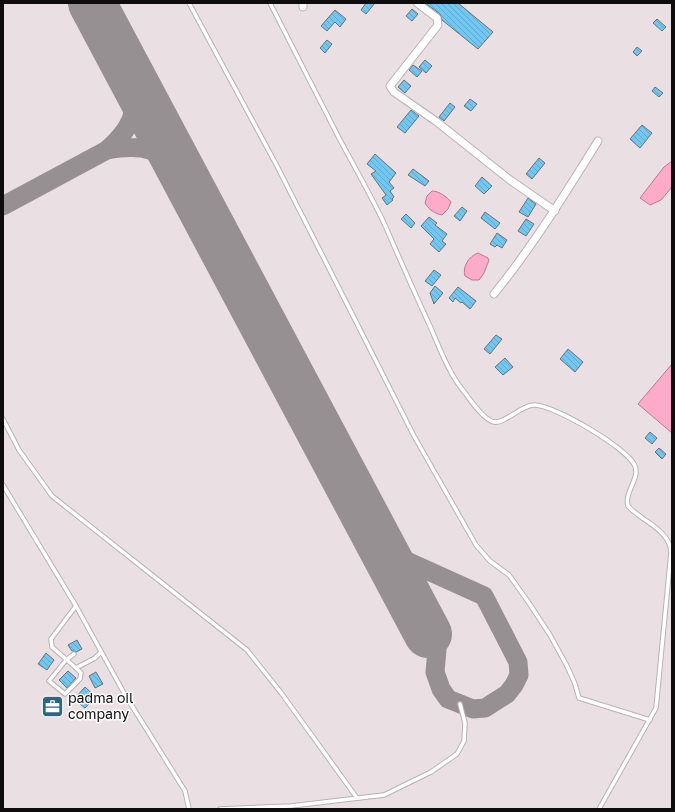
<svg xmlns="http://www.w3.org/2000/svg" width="675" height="812" viewBox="0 0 675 812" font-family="'Golos Text',sans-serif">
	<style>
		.water { fill: #feabc9; stroke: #b67b91 }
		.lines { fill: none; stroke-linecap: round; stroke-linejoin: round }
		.taxiway { stroke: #969092; stroke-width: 19 }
		.runway { stroke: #969092; stroke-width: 48 }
		.building { fill: url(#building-back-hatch); stroke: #697276 }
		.service-casing { stroke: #bbb1b4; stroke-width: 5.5 }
		.minor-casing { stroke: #bbb1b4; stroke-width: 9 }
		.service { stroke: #fff; stroke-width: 3.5 }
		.minor { stroke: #fff; stroke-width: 7 }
		.labels { text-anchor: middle; stroke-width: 3; stroke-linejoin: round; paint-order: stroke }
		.poi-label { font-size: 14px; fill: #0f0c0d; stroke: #fff; text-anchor: start }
	</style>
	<defs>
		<pattern id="building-back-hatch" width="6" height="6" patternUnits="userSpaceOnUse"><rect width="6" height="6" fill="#72c6f2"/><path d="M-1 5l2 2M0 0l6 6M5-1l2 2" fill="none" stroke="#62a9ce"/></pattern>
	</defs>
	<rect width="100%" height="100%" fill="#eae0e3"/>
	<!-- water -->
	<g class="water">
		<polygon points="672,161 672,187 661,200 650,205 640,198 664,167"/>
		<path d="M432 191C439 191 447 197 451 202L448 209 442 215C435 214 428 209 425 203L427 196Z"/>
		<path d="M478 253 488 258 489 260 484 273 479 280H472L465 276C462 267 469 256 478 253Z"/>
		<polygon points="672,364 672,433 638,404"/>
	</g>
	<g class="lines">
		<!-- taxiway -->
		<g class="taxiway">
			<path d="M135 83C138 113 130 130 107 150 144 143 162 149 185 178"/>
			<polyline points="3,206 107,150"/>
			<polyline points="382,547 391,554 484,596 518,662 519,675 514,685 507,694 485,708 473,709 448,699 441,689 435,672 437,650 428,634"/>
		</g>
		<!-- runway -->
		<polyline class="runway" points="92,3 428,634"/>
	</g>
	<!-- building -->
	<g class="building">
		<polygon points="366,3 375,3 366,14 361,10"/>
		<polygon points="425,3 458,3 493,32 478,49 442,20 440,14"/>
		<polygon points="412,9 418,14 412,21 406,16"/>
		<polygon points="335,10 346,19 340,27 335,22 327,31 321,26"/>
		<polygon points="657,19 666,27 662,31 653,23"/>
		<polygon points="327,40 332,44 325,53 320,48"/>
		<polygon points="637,47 642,51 637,56 633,52"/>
		<polygon points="425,60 432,66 426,73 419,67"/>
		<polygon points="413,65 422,71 417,77 409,70"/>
		<polygon points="404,80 411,86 405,93 398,87"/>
		<polygon points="655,87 663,93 659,97 652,91"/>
		<polygon points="470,99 477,104 471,111 464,106"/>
		<polygon points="450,103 455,107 444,121 439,117"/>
		<polygon points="411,110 419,116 405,133 397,127"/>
		<polygon points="642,125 652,133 640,148 630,139"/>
		<polygon points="375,154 396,173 389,182 394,188 390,191 394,197 392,199 393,200 387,205 382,198 386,195 371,174 376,171 367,164"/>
		<polygon points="539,158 545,163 532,179 526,174"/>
		<polygon points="413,169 429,181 425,186 408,175"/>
		<polygon points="482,177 492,186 484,194 475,186"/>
		<polygon points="528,198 536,204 528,217 519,212"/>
		<polygon points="462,207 467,211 460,221 454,216"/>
		<polygon points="485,212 500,223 495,229 481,218"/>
		<polygon points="406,214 415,223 411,228 401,219"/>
		<polygon points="429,217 437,223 435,225 447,234 442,241 446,244 439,252 430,244 434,239 421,226"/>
		<polygon points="526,219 534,224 526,236 518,231"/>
		<polygon points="497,233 507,240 502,248 497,245 495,247 490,244"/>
		<polygon points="434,270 441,275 432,286 425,281"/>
		<polygon points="435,286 443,293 434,304 430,293"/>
		<polygon points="458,287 476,301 470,309 462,302 461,303 455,298 453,302 449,298"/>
		<polygon points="496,335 502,339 490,354 484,349"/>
		<polygon points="568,349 583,362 575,372 560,359"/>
		<polygon points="505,358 513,367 503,375 495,367"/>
		<polygon points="650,432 657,438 652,444 645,438"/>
		<polygon points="659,448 666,454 662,459 655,452"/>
		<polygon points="77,640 82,649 76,652 72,651 68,645"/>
		<polygon points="46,653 54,660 47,670 38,664"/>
		<polygon points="68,671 76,678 67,688 59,680"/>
		<polygon points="96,672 103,684 95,688 89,676"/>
		<polygon points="85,687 96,697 85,708 74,699"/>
	</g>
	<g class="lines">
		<defs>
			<g id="service">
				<polyline points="189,3 277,166 414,436 476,545 490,561 509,575 529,603 550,635 567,666 575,684 579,698 650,720"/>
				<path d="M270 3C293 48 316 93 339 138 354 166 370 194 384 223 399 257 414 292 430 326 440 349 449 374 465 393 471 401 484 420 494 422 505 424 521 405 534 405 552 404 628 448 635 466 640 479 624 492 628 506 641 521 671 530 671 553L656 708 599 809"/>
				<polyline points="3,419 19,450 52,496 247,650 282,694 357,798"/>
				<polyline points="3,485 76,606 51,639 52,647 76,668 95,658 101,652"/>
				<polyline points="76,606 124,693 185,791 189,809"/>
				<polyline points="74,654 66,660 49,681 65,694 80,679 81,673 76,668"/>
				<polyline points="220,809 291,806 384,795 431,772 457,754 464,741 465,723 460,704"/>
			</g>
			<g id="minor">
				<polyline points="417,3 437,18 438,25 390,86 394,92 437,122 510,180 555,211"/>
				<polyline points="303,7 303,3"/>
				<path d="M494 294C533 246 565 194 598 141"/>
			</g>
		</defs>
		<!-- service casing -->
		<use href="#service" class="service-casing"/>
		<!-- minor casing -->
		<use href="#minor" class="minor-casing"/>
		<!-- service -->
		<use href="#service" class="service"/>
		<!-- minor -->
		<use href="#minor" class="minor"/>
	</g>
	<!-- icons -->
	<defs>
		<symbol id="office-square" viewBox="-11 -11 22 22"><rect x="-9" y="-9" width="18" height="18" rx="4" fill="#2f6580" stroke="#fff"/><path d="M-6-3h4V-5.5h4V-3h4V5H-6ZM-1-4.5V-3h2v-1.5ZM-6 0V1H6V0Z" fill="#fff"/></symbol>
	</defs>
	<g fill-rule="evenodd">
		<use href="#office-square" x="40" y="694" width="25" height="25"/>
	</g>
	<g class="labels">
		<!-- poi labels -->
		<g class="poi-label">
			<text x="68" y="703">padma oil<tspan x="68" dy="16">company</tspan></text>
		</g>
	</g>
	<!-- border -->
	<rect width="675" height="812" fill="none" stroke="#0f0c0d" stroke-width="8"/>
</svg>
